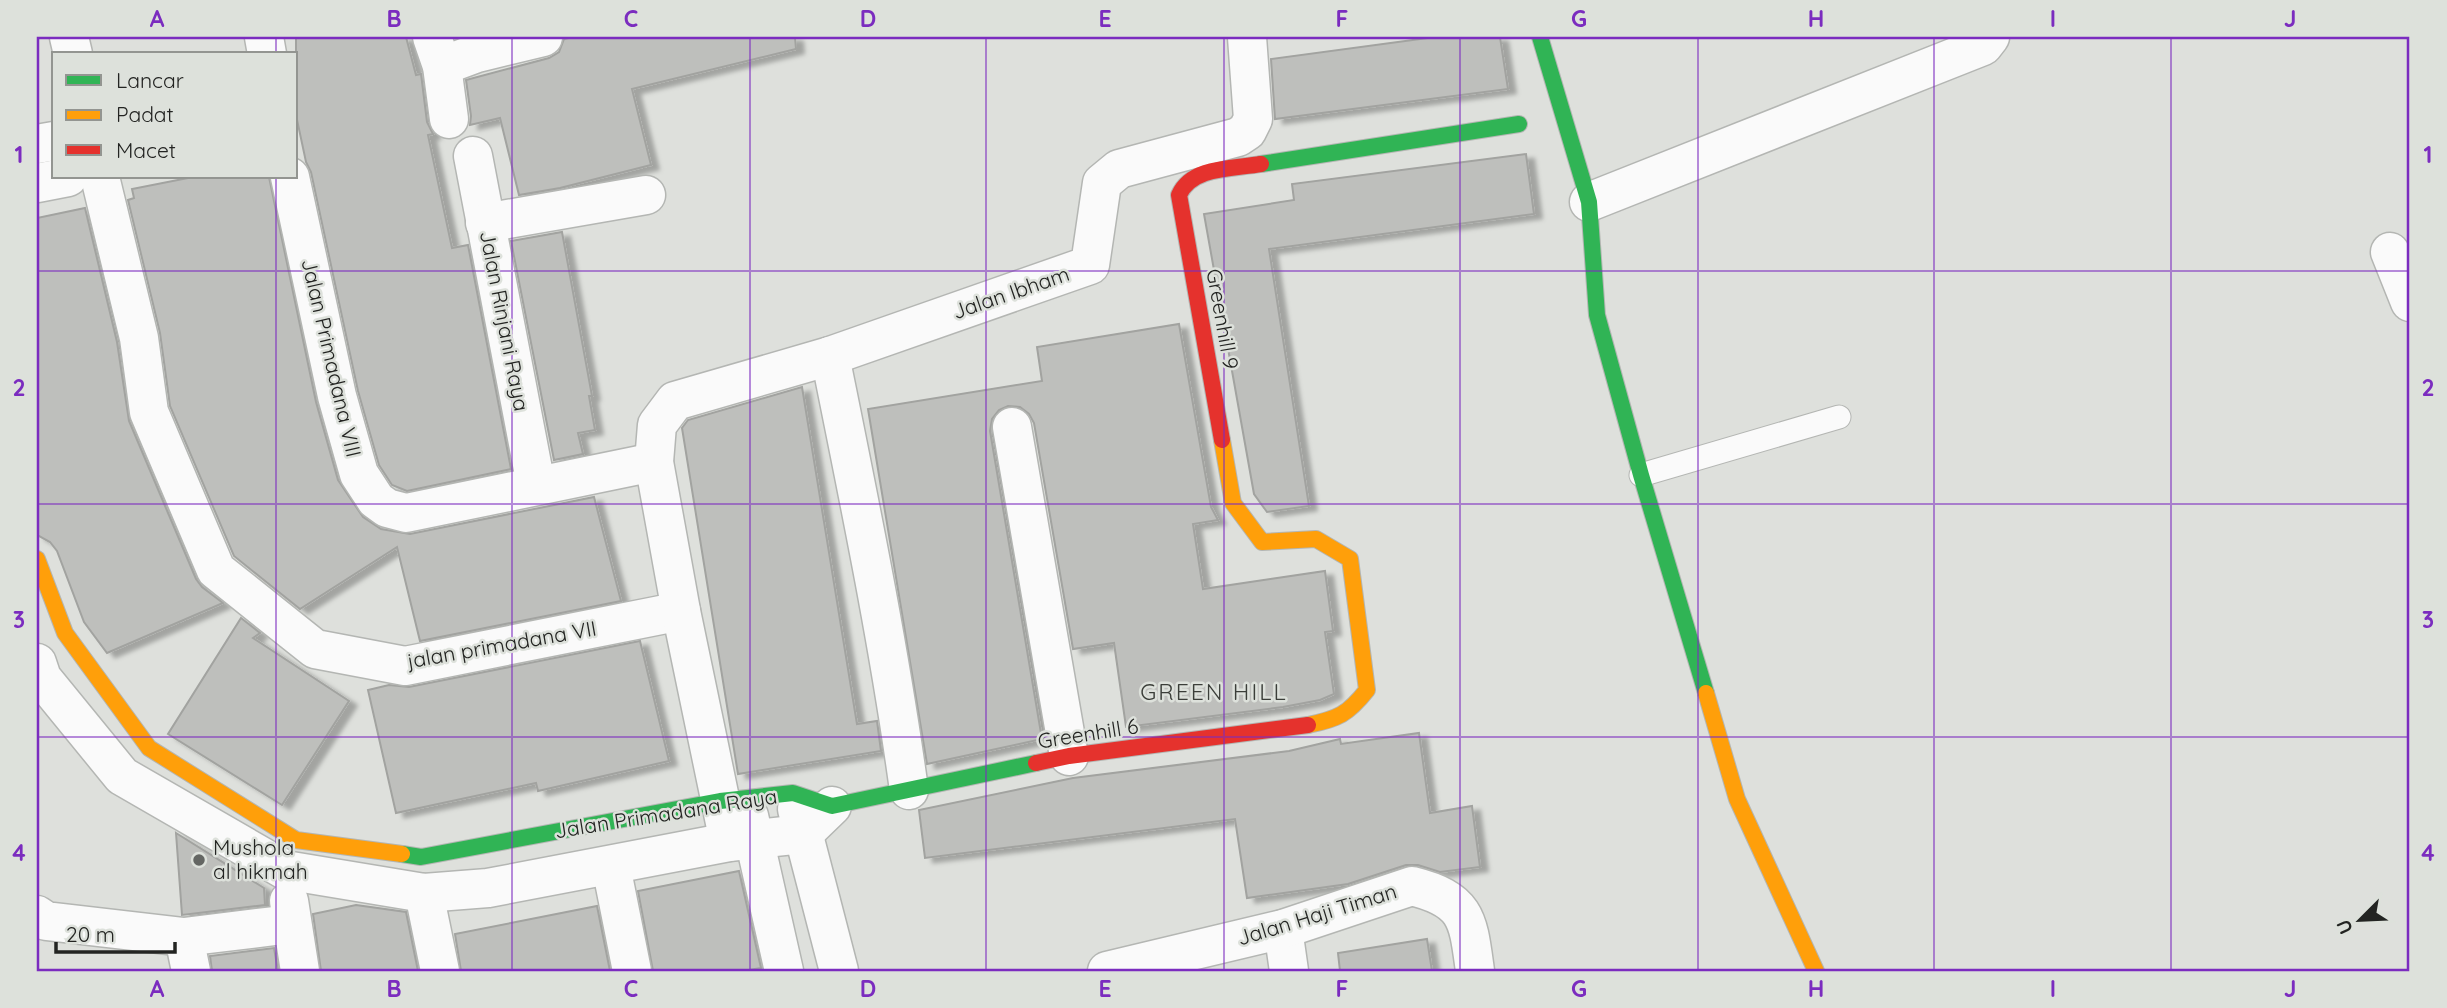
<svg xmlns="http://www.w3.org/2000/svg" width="2447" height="1008" viewBox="0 0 2447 1008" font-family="Quicksand,sans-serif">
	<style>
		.building { fill: #bebfbc; stroke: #a2a3a0; stroke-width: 2; filter: url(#shadow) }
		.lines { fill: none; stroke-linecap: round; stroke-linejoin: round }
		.lane-casing { stroke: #b4b6b3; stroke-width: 25 }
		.street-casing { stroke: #b4b6b3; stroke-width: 41 }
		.fast-casing { stroke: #b4b6b3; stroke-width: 18 }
		.slow-casing { stroke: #b4b6b3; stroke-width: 18 }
		.jam-casing { stroke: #b4b6b3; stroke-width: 18 }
		.lane { stroke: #fafafa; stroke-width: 23 }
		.street { stroke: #fafafa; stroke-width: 38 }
		.fast { stroke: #30b455; stroke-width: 16 }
		.slow { stroke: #ff9f0a; stroke-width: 16 }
		.jam { stroke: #e5322d; stroke-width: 16 }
		.grid { fill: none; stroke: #7b2cbf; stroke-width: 2; stroke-opacity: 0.55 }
		.poi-dot { fill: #646663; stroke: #dde1db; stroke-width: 2.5 }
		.labels { text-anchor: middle; stroke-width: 5; stroke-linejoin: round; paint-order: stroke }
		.street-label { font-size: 21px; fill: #232422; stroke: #dde1db }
		.poi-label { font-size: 21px; fill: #232422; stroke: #dde1db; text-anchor: start }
		.neighbourhood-label { font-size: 23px; letter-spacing: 2px; fill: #3b3e39; stroke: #dde1db }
		.neatline { fill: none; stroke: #7b2cbf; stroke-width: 2.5 }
		.grid-label { font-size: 23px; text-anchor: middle; font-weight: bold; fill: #7b2cbf }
	</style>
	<defs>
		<filter id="shadow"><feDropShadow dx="8" dy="4.5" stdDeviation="2" flood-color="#0004"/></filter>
	</defs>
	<rect width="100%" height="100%" fill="#dee0dc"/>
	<!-- building -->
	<g class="building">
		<polygon points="296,37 406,37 416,75 421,74 427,122 433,134 428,135 452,248 468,245 511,469 407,491 392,485 379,465 358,391 311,172 306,162 296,115"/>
		<polygon points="573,37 795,37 796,49 632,89 651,165 560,188 519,195 500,118 470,125 471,116 466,80 549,58 559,52 564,39"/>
		<polygon points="1435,37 1500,37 1508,89 1275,119 1271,59"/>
		<polygon points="1526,154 1534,214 1269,249 1309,506 1267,512 1254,494 1204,214 1294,200 1292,184"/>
		<polygon points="193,177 269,177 316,402 338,480 363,517 381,529 410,534 594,497 621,601 420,641 397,547 300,609 234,556 170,406 160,333 128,200 134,198 132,189"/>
		<polygon points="85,208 117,342 129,421 196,579 202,587 223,603 107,653 84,622 57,551 50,542 37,535 37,218"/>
		<polygon points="562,232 592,396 589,396 595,430 578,433 583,454 554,460 511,241"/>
		<polygon points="1179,324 1211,507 1218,520 1193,524 1203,589 1325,571 1333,631 1325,632 1334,694 1320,700 1283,707 1126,727 1114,643 1073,649 1034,423 1029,414 1020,407 1008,406 999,410 992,419 990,431 1042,739 927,764 868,409 1042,381 1037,347"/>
		<polygon points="802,387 857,724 877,721 881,751 738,774 682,428 688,420"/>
		<polygon points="241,618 260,633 253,638 349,701 282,805 168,734"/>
		<polygon points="640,641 669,761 538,791 536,783 396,813 368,690 389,685 409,687"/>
		<polygon points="1419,733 1430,813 1472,806 1480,867 1440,872 1418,865 1406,865 1348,884 1247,898 1235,819 925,858 919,810 1073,778 1289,751 1340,739 1341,744"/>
		<polygon points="176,833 264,888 265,905 182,915"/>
		<polygon points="739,871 761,968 743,971 653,971 638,891"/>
		<polygon points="356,905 406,912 418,971 321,971 313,914"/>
		<polygon points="597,906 610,971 461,971 455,934"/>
		<polygon points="1427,939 1432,971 1340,971 1338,953"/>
		<polygon points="274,948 278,971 212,971 210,956"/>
	</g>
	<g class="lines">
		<defs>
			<polyline id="lane" points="1641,475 1839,417"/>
			<g id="street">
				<polyline points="69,37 73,54"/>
				<polyline points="264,37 267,54"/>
				<polyline points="432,37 442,66 449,119"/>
				<polyline points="442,66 477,53 543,37"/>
				<polyline points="37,144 54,141"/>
				<polyline points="473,156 536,485"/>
				<polyline points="100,177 139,338 149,412 216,570 315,649 405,666 681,611"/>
				<polyline points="290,177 337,396 359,474 376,500 387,508 406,513 654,462"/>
				<polyline points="37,183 68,177"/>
				<polyline points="1589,202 1983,46 1990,37"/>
				<polyline points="485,223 646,195"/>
				<polyline points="2390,252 2410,302"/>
				<path d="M830 356C859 500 889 644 909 790"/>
				<polyline points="1012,427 1069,756"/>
				<polyline points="37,663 42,678 122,776 285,870 424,893 488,888 729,842 803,834 832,806"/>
				<polyline points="797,809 839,971"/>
				<polyline points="749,816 784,971"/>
				<polyline points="729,842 681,611 654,462 657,425 675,401 830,356 1090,265 1102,183 1119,169 1238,137 1247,131 1253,119 1247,37"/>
				<polyline points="611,866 632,971"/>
				<polyline points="424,893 440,971"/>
				<polyline points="289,901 300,971"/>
				<polyline points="37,915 46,921 184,937 291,924"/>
				<polyline points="1283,929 1289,971"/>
				<polyline points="184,937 191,971"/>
				<path d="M1107 971 1283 929 1412 886C1468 900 1468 920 1475 971"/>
			</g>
			<g id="fast">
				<polyline points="1540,37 1589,202 1597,315 1641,475 1706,693"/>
				<polyline points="1261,164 1519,124"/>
				<polyline points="402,854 421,857 720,801 793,793 832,806 1036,763"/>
			</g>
			<g id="slow">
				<path d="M1222 440 1233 503 1262 542 1316 539 1350 559 1367 690C1348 714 1338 719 1308 725"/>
				<polyline points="37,559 65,633 149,748 296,840 402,854"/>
				<polyline points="1706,693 1737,799 1816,971"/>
			</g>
			<g id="jam">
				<path d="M1222 440 1179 195C1192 166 1233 169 1261 164"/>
				<polyline points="1036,763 1069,756 1308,725"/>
			</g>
		</defs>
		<!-- lane casing -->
		<use href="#lane" class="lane-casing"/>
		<!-- street casing -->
		<use href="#street" class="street-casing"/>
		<!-- fast casing -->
		<use href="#fast" class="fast-casing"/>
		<!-- slow casing -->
		<use href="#slow" class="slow-casing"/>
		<!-- jam casing -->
		<use href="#jam" class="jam-casing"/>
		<!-- lane -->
		<use href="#lane" class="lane"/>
		<!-- street -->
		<use href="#street" class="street"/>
		<!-- fast -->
		<use href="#fast" class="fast"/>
		<!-- slow -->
		<use href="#slow" class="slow"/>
		<!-- jam -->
		<use href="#jam" class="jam"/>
	</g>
	<!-- grid -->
	<path class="grid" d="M276 37V54M512 37V971M750 37V971M986 37V971M1224 37V971M1460 37V971M1698 37V971M1934 37V971M2171 37V971M276 177V971M37 271H2410M37 504H2410M37 737H2410"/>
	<!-- markers -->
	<circle class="poi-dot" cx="199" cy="860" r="7"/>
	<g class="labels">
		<!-- street labels -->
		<g class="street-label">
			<text transform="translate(1011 293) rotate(-19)" y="7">Jalan Ibham</text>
			<text transform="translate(1222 319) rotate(80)" y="7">Greenhill 9</text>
			<text transform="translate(504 321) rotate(79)" y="7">Jalan Rinjani Raya</text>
			<text transform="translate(331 358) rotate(77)" y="7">Jalan Primadana VIII</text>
			<text transform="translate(502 645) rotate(-10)" y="7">jalan primadana VII</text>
			<text transform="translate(1088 734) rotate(-9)" y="7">Greenhill 6</text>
			<text transform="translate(666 814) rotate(-9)" y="7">Jalan Primadana Raya</text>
			<text transform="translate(1317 915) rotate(-17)" y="7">Jalan Haji Timan</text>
		</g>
		<!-- poi labels -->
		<g class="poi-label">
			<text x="213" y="855">Mushola<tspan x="213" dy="24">al hikmah</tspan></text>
		</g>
		<!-- neighbourhood labels -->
		<g class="neighbourhood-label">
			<text x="1214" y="700">GREEN HILL</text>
		</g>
	</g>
	<!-- border -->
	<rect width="2447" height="1008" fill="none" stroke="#dde1db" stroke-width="77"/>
	<!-- legend -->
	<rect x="52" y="52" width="245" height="126" fill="#dde1db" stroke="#939591" stroke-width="2"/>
	<rect x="66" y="75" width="35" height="10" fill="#30b455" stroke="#939591" stroke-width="2"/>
	<text x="116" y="88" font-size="21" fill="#232422">Lancar</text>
	<rect x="66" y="110" width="35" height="10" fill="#ff9f0a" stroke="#939591" stroke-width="2"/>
	<text x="116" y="122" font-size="21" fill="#232422">Padat</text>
	<rect x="66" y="145" width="35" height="10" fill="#e5322d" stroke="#939591" stroke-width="2"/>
	<text x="116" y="158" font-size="21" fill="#232422">Macet</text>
	<!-- north arrow -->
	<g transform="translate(2360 920) rotate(246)" stroke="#dde1db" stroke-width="5" paint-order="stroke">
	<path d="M0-5L12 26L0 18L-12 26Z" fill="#232422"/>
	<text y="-10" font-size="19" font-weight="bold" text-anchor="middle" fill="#232422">U</text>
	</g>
	<!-- scale -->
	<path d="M56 942v10h119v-10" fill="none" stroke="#232422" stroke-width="3.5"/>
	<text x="66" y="942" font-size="21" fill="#232422" stroke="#dde1db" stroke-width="5" paint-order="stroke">20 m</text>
	<rect x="38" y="38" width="2370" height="932" class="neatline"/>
	<g class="grid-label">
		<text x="157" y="27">A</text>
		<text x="394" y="27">B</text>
		<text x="631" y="27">C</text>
		<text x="868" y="27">D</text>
		<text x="1105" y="27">E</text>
		<text x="1342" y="27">F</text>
		<text x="1579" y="27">G</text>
		<text x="1816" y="27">H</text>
		<text x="2053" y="27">I</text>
		<text x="2290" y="27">J</text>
		<text x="19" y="163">1</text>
		<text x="2428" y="163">1</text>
		<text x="19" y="396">2</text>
		<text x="2428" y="396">2</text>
		<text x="19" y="628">3</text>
		<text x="2428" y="628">3</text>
		<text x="19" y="861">4</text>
		<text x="2428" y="861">4</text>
		<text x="157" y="997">A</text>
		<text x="394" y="997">B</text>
		<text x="631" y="997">C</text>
		<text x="868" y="997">D</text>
		<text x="1105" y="997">E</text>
		<text x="1342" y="997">F</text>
		<text x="1579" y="997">G</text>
		<text x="1816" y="997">H</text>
		<text x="2053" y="997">I</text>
		<text x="2290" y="997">J</text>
	</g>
</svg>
